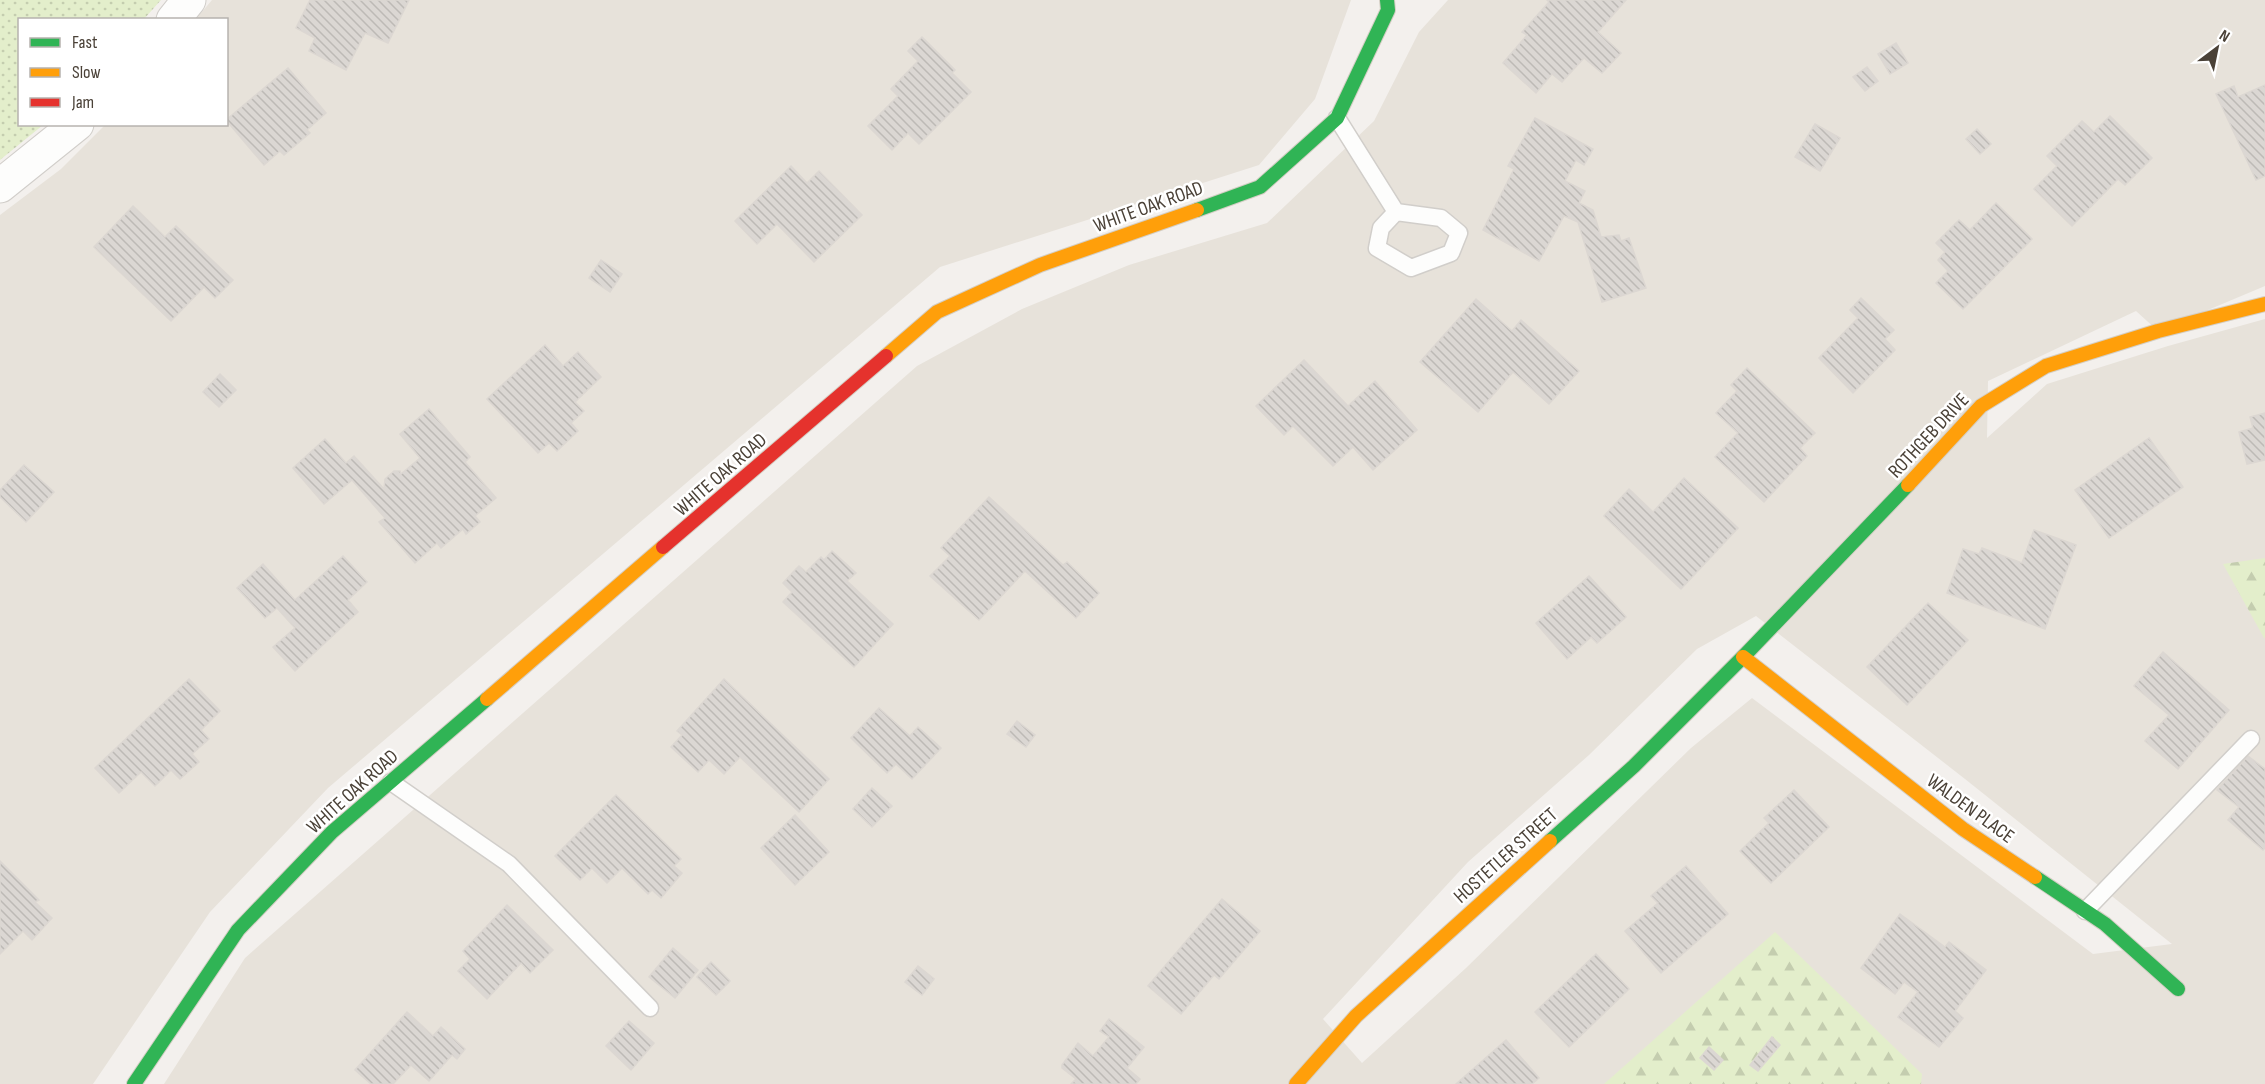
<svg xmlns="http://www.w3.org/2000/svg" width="2265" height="1084" viewBox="0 0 2265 1084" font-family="'Sofia Sans Condensed',sans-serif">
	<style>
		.residential { fill: #e7e2da; fill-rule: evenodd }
		.forest { fill: url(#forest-firs) }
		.park { fill: url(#park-dots) }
		.building { fill: url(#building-back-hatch); stroke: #dcd7d2; stroke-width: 1.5 }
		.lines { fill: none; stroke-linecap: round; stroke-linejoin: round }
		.lane-casing { stroke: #d1ceca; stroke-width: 19 }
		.street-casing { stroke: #d1ceca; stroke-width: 35 }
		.fast-casing { stroke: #d4cec4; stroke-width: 16 }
		.slow-casing { stroke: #d4cec4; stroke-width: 16 }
		.jam-casing { stroke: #d4cec4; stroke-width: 16 }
		.lane { stroke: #fdfdfc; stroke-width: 16 }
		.street { stroke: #fdfdfc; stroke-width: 33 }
		.fast { stroke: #30b455; stroke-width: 14 }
		.slow { stroke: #ff9f0a; stroke-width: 14 }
		.jam { stroke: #e5322d; stroke-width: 14 }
		.labels { text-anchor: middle; stroke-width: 5; stroke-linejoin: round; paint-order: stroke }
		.street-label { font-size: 20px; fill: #4a4137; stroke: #fff }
	</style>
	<defs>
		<pattern id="forest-firs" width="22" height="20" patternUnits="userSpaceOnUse" patternTransform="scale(1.5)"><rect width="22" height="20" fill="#e3eecb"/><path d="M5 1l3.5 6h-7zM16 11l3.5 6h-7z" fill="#c4cdaf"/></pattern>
		<pattern id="park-dots" width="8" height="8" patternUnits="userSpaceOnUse" patternTransform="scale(1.5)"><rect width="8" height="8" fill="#e3eecb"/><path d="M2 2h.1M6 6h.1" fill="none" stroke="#c4cdaf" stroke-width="1.8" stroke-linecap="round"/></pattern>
		<pattern id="building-back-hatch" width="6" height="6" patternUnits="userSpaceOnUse" patternTransform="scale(1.5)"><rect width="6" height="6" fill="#dbd7d3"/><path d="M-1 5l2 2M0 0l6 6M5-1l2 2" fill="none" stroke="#bdbab6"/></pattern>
	</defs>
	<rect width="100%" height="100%" fill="#f3f0ed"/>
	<!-- residential -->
	<g class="residential">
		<polygon points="212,0 1351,0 1315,99 1259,165 940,267 328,788 210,912 93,1084 0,1084 0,215 61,169 105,125 226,124 226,20 196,19"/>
		<path d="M1448 0H2265V286L2158 331 2136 311 1988 381 1987 438 2047 384 2168 346 2265 319V1084H164L245 958 917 366 1022 309 1129 265 1267 223 1374 121 1419 32ZM1756 616 1965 779 2172 944 2093 954 1752 698 1691 748 1466 968 1362 1063 1323 1019 1468 862 1589 755 1697 649Z"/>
	</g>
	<!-- forest -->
	<g class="forest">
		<polygon points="2265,558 2265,638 2264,638 2223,564"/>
		<polygon points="1775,932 1922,1074 1921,1084 1604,1084"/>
	</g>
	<!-- park -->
	<polygon class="park" points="0,0 161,0 144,19 20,20 20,124 43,125 0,160"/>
	<!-- building -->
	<g class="building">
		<polygon points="310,0 409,0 388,43 365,33 346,70 309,51 315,38 296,28"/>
		<polygon points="1547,0 1626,0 1598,32 1621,53 1602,73 1584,58 1562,82 1552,74 1536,93 1503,63 1527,35 1522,32 1549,2"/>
		<polygon points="922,37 955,70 952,73 971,92 919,144 908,133 892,150 868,126 898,96 891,89 918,61 908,51"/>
		<polygon points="1896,43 1908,63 1890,74 1878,54"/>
		<polygon points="1867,67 1878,81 1865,91 1853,77"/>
		<polygon points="288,68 326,113 307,130 310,133 284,155 280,151 264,165 226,120"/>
		<polygon points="2265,85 2265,176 2256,180 2216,94 2234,86 2238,97"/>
		<polygon points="2110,116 2152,158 2125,185 2118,179 2072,226 2034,189 2057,166 2047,156 2082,121 2094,132"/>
		<polygon points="1535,118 1593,149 1584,165 1576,160 1565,181 1585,191 1579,203 1593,210 1601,237 1619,235 1621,241 1629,238 1646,288 1602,302 1578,222 1564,216 1539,261 1483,230 1514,169 1508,166"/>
		<polygon points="1815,124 1840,138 1820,171 1795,157"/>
		<polygon points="1977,129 1991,144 1980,154 1966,139"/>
		<polygon points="791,166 807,183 819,171 862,215 814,262 777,224 757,244 735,221"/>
		<polygon points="1996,203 2032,239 1963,309 1936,283 1948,271 1938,260 1945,252 1936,243 1959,220 1970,230"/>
		<polygon points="133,206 165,237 176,226 233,280 215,298 204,287 171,321 94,247"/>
		<polygon points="601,260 622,274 610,292 589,278"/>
		<polygon points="1861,298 1894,330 1885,339 1895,350 1853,393 1819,358 1858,318 1850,310"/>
		<polygon points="1476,299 1512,331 1521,320 1579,371 1549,404 1513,372 1478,412 1420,362"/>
		<polygon points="545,345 563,366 578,352 601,377 575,402 584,411 571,423 578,431 557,451 549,443 538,453 487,399"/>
		<polygon points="1304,360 1348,406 1375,381 1417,430 1373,470 1353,447 1333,466 1293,426 1284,435 1256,406"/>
		<polygon points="1747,368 1815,433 1800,448 1807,456 1764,502 1715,457 1738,433 1716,413 1737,391 1731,385"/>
		<polygon points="220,374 236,390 219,407 203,392"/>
		<polygon points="429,409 470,457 465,462 496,498 475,516 480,522 466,534 463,529 441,548 437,543 415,563 379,522 385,518 352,480 324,504 293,468 325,439 346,463 354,456 384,489 385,479 394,471 400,471 401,474 420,458 400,434"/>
		<polygon points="2265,413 2265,460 2247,464 2239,432 2253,428 2250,417"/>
		<polygon points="2149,438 2183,487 2109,538 2075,490"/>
		<polygon points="24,465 54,492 26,522 0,497 0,490"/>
		<polygon points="1684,478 1738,528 1681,589 1604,516 1629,489 1653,512"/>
		<polygon points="989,497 1063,565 1067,562 1099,593 1076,618 1025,571 979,620 930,576 950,556 941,548"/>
		<polygon points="2034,530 2076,545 2045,629 1947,593 1963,549 1979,554 1982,548 2022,563"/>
		<polygon points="832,551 856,573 847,581 893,624 854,667 783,602 792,592 783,583 795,570 799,566 806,572 821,557 824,560"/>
		<polygon points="343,556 367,582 348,600 358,612 295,671 273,647 295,628 277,608 265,618 237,588 263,564 295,600"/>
		<polygon points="1589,576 1626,617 1597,643 1591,637 1567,659 1536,623"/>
		<polygon points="1928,603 1968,640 1907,705 1867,667"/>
		<polygon points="2163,652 2229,710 2178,769 2145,741 2169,715 2134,686"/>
		<polygon points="189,679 220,711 201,730 209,739 192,754 199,762 180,779 171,770 155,786 141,772 119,793 95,768"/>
		<polygon points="724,679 829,779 799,812 740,757 724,774 709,760 698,772 671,747 682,735 677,731"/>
		<polygon points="879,708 910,736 918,727 941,748 912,779 896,764 887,773 851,738"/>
		<polygon points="1017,721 1035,735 1026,747 1007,734"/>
		<polygon points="2248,756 2265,769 2265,848 2263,850 2228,820 2239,807 2217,790"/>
		<polygon points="872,788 892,806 872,827 853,809"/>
		<polygon points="1794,790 1829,827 1771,883 1740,851 1769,823 1764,818"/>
		<polygon points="616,795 681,859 674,866 682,873 661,898 652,890 648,894 622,868 607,883 592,868 580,880 555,856"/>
		<polygon points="795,815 829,852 795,885 761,848"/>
		<polygon points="0,861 39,900 35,902 52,918 32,940 23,931 0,954"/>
		<polygon points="1686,866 1728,914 1661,973 1625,931 1658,903 1651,896"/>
		<polygon points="1222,899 1260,931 1219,979 1214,975 1181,1014 1148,986"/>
		<polygon points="507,905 553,950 530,973 521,963 487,999 458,971 470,959 463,951"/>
		<polygon points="1900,914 1945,947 1949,942 1986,970 1955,1011 1963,1018 1939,1047 1898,1017 1918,992 1904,982 1895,994 1861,968"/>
		<polygon points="673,948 698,970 675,998 649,977"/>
		<polygon points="1596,954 1629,989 1569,1047 1535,1012"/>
		<polygon points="711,962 730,981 716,995 697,977"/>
		<polygon points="918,966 934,979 922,995 905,982"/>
		<polygon points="407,1012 433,1036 441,1027 465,1049 457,1059 452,1055 429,1081 411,1065 393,1084 371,1084 355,1070"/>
		<polygon points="1109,1019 1144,1047 1127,1068 1140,1079 1136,1084 1071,1084 1076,1079 1062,1068 1062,1065 1078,1043 1093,1056 1109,1037 1100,1031"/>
		<polygon points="629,1021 654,1043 631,1070 606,1046"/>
		<polygon points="1772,1037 1780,1045 1758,1071 1750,1065"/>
		<polygon points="1506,1040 1539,1078 1532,1084 1456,1084"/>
		<polygon points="1709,1047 1723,1060 1714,1070 1700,1058"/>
	</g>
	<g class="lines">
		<defs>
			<g id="lane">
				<polyline points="1337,118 1396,212 1441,218 1459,233 1451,253 1411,268 1377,248 1381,228 1396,212"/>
				<polyline points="391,782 509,864 650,1008"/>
				<polyline points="2085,911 2251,739"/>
			</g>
			<g id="street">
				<polyline points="173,20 189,0"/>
				<polyline points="0,186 77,124"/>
			</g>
			<g id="fast">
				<polyline points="1197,210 1260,187 1337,118 1388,10 1387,0"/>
				<polyline points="1550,841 1634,766 1743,657 1908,485"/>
				<polyline points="2035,877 2105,924 2178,989"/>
				<polyline points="134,1084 238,930 332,832 487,699"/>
			</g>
			<g id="slow">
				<polyline points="886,356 937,312 1040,265 1197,210"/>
				<polyline points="1908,485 1981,406 2046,366 2158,331 2265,304"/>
				<polyline points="1743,657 1963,829 2035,877"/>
				<polyline points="487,699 663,547"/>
				<polyline points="1296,1084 1356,1016 1550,841"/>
			</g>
			<polyline id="jam" points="663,547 886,356"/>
		</defs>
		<!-- lane casing -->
		<use href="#lane" class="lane-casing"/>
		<!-- street casing -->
		<use href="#street" class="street-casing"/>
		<!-- fast casing -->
		<use href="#fast" class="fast-casing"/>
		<!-- slow casing -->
		<use href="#slow" class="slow-casing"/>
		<!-- jam casing -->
		<use href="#jam" class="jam-casing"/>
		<!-- lane -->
		<use href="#lane" class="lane"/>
		<!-- street -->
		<use href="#street" class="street"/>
		<!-- fast -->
		<use href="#fast" class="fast"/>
		<!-- slow -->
		<use href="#slow" class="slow"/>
		<!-- jam -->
		<use href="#jam" class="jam"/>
	</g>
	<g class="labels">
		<!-- street labels -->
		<g class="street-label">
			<text transform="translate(1148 206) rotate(-20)" y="7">WHITE OAK ROAD</text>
			<text transform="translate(1928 435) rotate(-47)" y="7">ROTHGEB DRIVE</text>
			<text transform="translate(720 474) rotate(-41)" y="7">WHITE OAK ROAD</text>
			<text transform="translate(352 791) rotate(-42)" y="7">WHITE OAK ROAD</text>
			<text transform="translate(1971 808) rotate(36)" y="7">WALDEN PLACE</text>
			<text transform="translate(1505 855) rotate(-42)" y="7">HOSTETLER STREET</text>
		</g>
	</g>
	<!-- legend -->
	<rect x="18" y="18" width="210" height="108" fill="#ffffff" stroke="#b7b3af" stroke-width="1.5"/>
	<rect x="30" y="38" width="30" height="9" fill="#30b455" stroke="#b7b3af" stroke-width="1.5"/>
	<text x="72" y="48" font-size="18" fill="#4a4137">Fast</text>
	<rect x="30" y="68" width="30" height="9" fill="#ff9f0a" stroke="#b7b3af" stroke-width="1.5"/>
	<text x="72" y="78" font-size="18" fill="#4a4137">Slow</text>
	<rect x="30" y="98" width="30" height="9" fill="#e5322d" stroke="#b7b3af" stroke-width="1.5"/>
	<text x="72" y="108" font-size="18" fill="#4a4137">Jam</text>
	<!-- north arrow -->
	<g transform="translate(2217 48) rotate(32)" stroke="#ffffff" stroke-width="4.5" paint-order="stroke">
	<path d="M0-4.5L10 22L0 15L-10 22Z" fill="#4a4137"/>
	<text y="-9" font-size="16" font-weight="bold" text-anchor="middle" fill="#4a4137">N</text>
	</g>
</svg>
